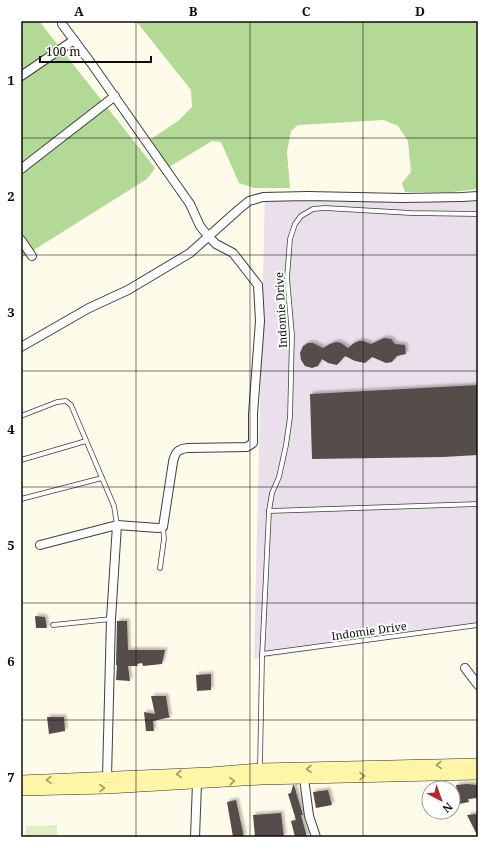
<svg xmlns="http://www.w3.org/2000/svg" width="499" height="858" viewBox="0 0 499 858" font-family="'Noto Serif',serif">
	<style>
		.industrial { fill: #eae0eb }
		.forest { fill: #b2d995 }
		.pitch { fill: #e1efc7 }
		.building { fill: #544d48; filter: url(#shadow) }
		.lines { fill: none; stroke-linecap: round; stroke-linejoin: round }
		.lane-casing { stroke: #3f3f3f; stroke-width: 5.5 }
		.street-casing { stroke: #3f3f3f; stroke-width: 10 }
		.secondary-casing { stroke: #2e2e2e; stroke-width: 12 }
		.lane { stroke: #fff; stroke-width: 4 }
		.street { stroke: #fff; stroke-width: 8 }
		.secondary { stroke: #fef6a6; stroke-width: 11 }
		.oneway { stroke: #9d9868 }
		.grid { fill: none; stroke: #0c0c0c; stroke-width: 1; stroke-opacity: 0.55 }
		.labels { text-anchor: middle; stroke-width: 4; stroke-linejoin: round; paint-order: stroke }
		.street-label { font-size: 11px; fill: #0c0c0c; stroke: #fff }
		.neatline { fill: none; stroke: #0c0c0c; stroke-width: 1.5 }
		.grid-label { font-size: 13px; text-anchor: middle; font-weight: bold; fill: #0c0c0c }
	</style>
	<defs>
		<filter id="shadow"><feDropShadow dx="2.5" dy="-2.5" stdDeviation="1" flood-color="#0004"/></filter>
	</defs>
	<rect width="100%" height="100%" fill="#fffbeb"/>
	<!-- industrial -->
	<polygon class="industrial" points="265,192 478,202 478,627 254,659"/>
	<!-- forest -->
	<g class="forest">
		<polygon points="21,21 39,21 155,168 147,179 21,258"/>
		<polygon points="136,21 478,21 478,189 452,192 405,192 402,183 411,172 408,141 398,126 384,120 298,125 291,131 287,152 290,188 254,188 239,183 221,142 212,141 169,167 148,141 178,121 192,107 191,90"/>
	</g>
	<!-- pitch -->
	<polygon class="pitch" points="57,825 57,837 25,837 26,826"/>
	<!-- building -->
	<g class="building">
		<polygon points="384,338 391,339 395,344 405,345 406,354 397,356 392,362 386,363 372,357 365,363 355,361 345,356 337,365 328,363 322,359 318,366 312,368 305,366 301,360 300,353 303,346 308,343 313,343 323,348 330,344 336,342 341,343 348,348 354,343 359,341 363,341 371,344"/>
		<polygon points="478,385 478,455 443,457 312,459 310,394"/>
		<polygon points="35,616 45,617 47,628 36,628"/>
		<polygon points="117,621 127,621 128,650 165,650 162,664 143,666 142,663 137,664 138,666 128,666 130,681 116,680 117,665 116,665"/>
		<polygon points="211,674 211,690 197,691 196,675"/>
		<polygon points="151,696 166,696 169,716 171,717 153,721 154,731 146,731 144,712 155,714"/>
		<polygon points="47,717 64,717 65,731 49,734"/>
		<polygon points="467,784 478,785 478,798 468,799 469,802 459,804 456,785"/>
		<polygon points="293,785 294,785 303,815 301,815 307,837 295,837 291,821 296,820 288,794 291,793"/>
		<polygon points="328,790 332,805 316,808 313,792"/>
		<polygon points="236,800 244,837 233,837 227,802"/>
		<polygon points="281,813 284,837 255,837 253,815"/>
		<polygon points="476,814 478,817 478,837 467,815"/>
	</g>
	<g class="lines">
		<defs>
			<g id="lane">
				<polyline points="21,416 57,402 66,401 71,405 114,506 117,525"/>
				<polyline points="21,460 86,441"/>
				<polyline points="21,499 102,478"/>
				<polyline points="269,511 478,504"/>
				<polyline points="160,568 164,539 163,527"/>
				<polyline points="53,625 111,619"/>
				<polyline points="262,654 478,625"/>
				<polyline points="260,768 262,658 269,511 272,493 279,477 286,445 290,417 292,335 287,278 290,239 295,224 301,216 313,209 325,208 411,213 478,214"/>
			</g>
			<g id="street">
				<polyline points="21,76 74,40"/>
				<polyline points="21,169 115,96"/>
				<polyline points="21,240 32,256"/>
				<polyline points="21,347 89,308 128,290 190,253 238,210 249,201 263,197 308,196 403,198 462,197 478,196"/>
				<path d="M40 545 117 525 158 528 163 527 173 462C175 452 178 449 188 448L247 447 253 443V414L260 321 258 285 233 253 216 244 208 236 200 226 190 204 91 63 62 24"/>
				<polyline points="465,668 478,685"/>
				<polyline points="107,777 111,619 117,525"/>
				<polyline points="304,778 309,816 316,837"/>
				<polyline points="195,837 197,783"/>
			</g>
			<g id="secondary">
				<polyline points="21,781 210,773 260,769 478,764"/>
				<polyline points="21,790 107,788 261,779 478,774"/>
			</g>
		</defs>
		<!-- lane casing -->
		<use href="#lane" class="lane-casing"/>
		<!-- street casing -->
		<use href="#street" class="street-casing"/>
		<!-- secondary casing -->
		<use href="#secondary" class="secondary-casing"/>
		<!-- lane -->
		<use href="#lane" class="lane"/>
		<!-- street -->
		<use href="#street" class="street"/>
		<!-- secondary -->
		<use href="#secondary" class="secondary"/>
	</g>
	<!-- one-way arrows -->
	<defs><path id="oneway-chevron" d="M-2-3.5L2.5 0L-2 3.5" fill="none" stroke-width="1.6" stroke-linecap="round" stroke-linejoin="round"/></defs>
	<g class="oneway">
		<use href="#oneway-chevron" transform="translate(439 765) rotate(178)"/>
		<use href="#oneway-chevron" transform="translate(309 769) rotate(179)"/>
		<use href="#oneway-chevron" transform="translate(179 774) rotate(178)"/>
		<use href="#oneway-chevron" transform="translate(362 776) rotate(-1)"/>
		<use href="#oneway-chevron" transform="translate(49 780) rotate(177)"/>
		<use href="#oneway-chevron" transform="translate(232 781) rotate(-3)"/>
		<use href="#oneway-chevron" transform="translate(102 788) rotate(-2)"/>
	</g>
	<!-- grid -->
	<path class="grid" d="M136 21V837M250 21V837M363 21V837M21 138H478M21 255H478M21 371H478M21 487H478M21 603H478M21 720H478"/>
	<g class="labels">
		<!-- street labels -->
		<g class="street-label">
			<text transform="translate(281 310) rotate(-93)" y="4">Indomie Drive</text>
			<text transform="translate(369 631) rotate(-8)" y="4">Indomie Drive</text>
		</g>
	</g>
	<!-- border -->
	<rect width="499" height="858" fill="none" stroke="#ffffff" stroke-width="44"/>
	<!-- north arrow -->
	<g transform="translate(441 800) rotate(139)"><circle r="19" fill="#ffffff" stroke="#9e9e9e"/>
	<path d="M0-3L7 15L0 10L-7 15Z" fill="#ba262a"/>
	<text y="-6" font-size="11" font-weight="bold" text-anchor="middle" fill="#0c0c0c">N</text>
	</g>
	<!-- scale -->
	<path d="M40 56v6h111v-6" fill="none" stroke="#0c0c0c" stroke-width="2"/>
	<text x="46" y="56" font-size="12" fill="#0c0c0c" stroke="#ffffff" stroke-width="3" paint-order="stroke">100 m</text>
	<rect x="22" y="22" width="455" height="814" class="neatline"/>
	<g class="grid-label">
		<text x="79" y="16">A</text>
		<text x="193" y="16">B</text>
		<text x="306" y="16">C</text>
		<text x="420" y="16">D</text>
		<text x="11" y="85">1</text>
		<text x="11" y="201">2</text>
		<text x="11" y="317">3</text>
		<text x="11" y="434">4</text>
		<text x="11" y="550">5</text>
		<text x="11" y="666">6</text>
		<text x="11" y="782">7</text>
	</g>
</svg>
